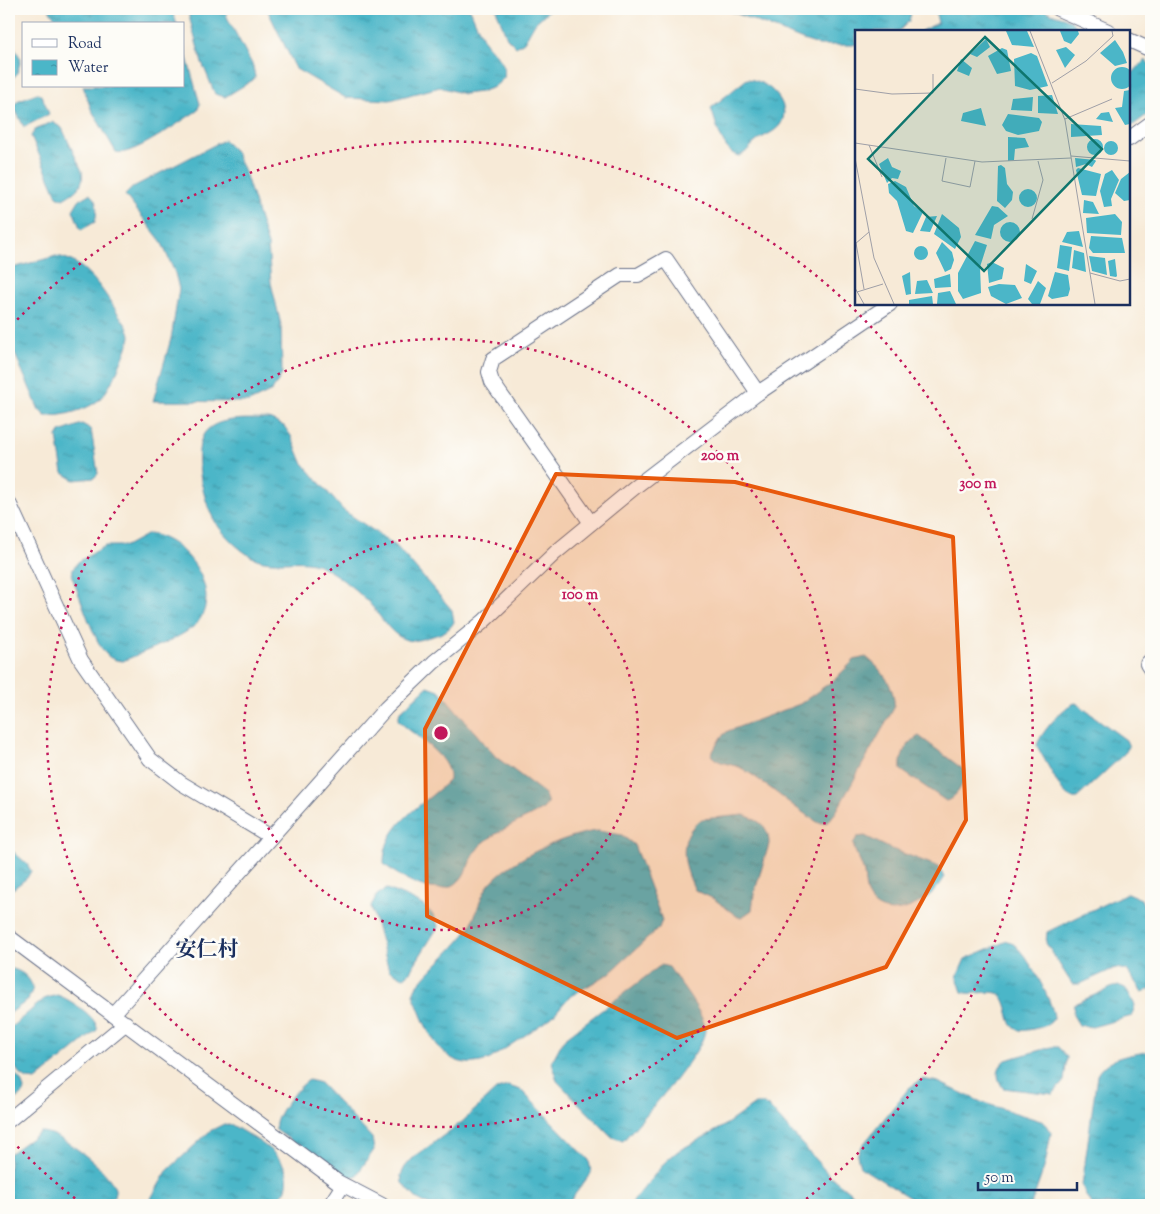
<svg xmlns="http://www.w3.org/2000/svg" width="1160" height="1214" viewBox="0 0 1160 1214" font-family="'Sorts Mill Goudy','Noto Serif SC',serif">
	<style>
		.water { fill: url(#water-ripples); stroke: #337293 }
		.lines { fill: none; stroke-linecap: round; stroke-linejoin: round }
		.minor-casing { stroke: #687088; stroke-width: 16 }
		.minor { stroke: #fff; stroke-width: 14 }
		.marked { fill: #e8590c; fill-opacity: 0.2; stroke: #e8590c; stroke-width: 4; stroke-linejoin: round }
		.ring { fill: none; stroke: #c2185b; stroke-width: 2.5; stroke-dasharray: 2.5 5 }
		.labels { text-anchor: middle; stroke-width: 5; stroke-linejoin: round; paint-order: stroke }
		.quarter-label { font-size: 21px; font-weight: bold; fill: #1b2f5e; stroke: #fdfcf7 }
		.inset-road { fill: none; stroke: #9f9fa7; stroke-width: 1 }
		.view { fill: #0f766e; fill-opacity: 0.15; stroke: #0f766e; stroke-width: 2.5 }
		.inset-edge { fill: none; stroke: #1b2f5e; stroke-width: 2.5 }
		.centre { fill: #c2185b; stroke: #fdfcf7; stroke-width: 2.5 }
		.ring-label { font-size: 15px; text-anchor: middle; font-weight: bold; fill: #c2185b; stroke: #fdfcf7; stroke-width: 5; stroke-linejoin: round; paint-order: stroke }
	</style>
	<defs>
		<pattern id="water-ripples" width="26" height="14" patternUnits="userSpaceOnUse" patternTransform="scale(1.25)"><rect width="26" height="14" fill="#4bb6c8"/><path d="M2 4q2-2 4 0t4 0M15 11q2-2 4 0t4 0" fill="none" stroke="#3e94a6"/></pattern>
	</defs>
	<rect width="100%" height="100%" fill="#fdfcf7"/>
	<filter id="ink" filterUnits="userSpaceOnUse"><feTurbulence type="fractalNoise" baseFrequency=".02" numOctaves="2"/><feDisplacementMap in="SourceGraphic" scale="10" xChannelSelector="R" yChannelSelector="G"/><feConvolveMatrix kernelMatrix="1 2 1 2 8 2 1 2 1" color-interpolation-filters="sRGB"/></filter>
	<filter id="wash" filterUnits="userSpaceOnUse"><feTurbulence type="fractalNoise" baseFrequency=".0096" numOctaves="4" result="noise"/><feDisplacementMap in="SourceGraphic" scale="20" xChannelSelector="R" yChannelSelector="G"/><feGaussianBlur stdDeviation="1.12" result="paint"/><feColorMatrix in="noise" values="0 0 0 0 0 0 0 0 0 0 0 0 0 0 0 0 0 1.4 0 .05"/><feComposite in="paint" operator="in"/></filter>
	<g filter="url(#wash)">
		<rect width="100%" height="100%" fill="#f7ead7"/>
		<!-- water -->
		<g class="water">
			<polygon points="49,9 171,9 177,24 59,24"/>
			<polygon points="187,9 225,9 227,17 253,66 255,77 253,80 225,97 215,94 201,60"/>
			<path d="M267 9H470C474 18 478 29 483 38 491 53 507 58 504 78L494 87 480 92 464 94 440 87 390 100 346 98 296 69Z"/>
			<polygon points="496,9 550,9 535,23 524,42 516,47 507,38"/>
			<polygon points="725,9 912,9 909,21 899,31 856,31 856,44 853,45 819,45 803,40"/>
			<path d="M935 9H1043C1059 19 1068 13 1079 31H921L938 23Z"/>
			<polygon points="9,39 21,59 17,74 9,82"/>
			<path d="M184 47 200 104 197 111C182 120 131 158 116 152L91 109 83 86H184Z"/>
			<polygon points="1145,60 1151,65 1151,112 1129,128 1129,77"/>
			<path d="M747 79C767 80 794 104 780 125 774 133 764 135 757 141 750 146 747 153 739 156 722 153 716 122 711 108Z"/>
			<polygon points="37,93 42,96 49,114 24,127 14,107 17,101"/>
			<path d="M52 122 62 128 82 171C85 186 75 192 63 199L57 196 31 136 35 130Z"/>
			<polygon points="224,140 235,151 246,176 268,245 271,283 281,325 282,374 272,391 249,402 153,401 171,339 179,289 175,273 161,241 125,195 133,187"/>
			<path d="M89 194C99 200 97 212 95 222L81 230 73 210 79 200Z"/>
			<path d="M56 256C90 261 107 299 126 325 128 329 130 332 130 336 129 348 109 392 100 399 88 410 61 417 45 416L39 410 9 340V269Z"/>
			<path d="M269 419 284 426 291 436 302 462 343 510 396 546 452 610 454 622C449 631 442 633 433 636 424 638 416 642 407 640 389 635 379 612 366 600 354 588 340 577 325 568 302 554 276 569 252 557 239 550 224 535 216 523 204 505 189 447 207 430 222 416 250 420 269 419Z"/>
			<polygon points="82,424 91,429 98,474 94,478 74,480 63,473 57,437 60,432"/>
			<path d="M148 534C184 537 223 589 198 622 188 636 140 653 123 661 117 660 113 660 108 656 95 645 80 595 72 577L73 569 78 562 105 546H126Z"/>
			<path d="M866 657C882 669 896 688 894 708L836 812 828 822 819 823C792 807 769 785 743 769 733 763 718 765 711 755L721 737 728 731 800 704 835 679 854 660Z"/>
			<path d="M428 686 439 690 496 757 544 793 548 803 543 809C525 819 498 830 482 844 472 853 470 865 463 876 445 904 401 879 384 864 383 823 425 805 449 780 452 756 412 735 398 720L400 712Z"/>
			<path d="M1076 703 1126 740 1129 747 1124 754 1077 798C1069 799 1066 795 1061 789L1037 746C1038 736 1066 703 1076 703Z"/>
			<path d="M919 736 964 770C966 781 957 798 946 801L901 770C899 758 907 742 919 736Z"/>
			<path d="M744 815C760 821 769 826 769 844L754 894 752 910 742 917H738L714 899 695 890C683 866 676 836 702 819Z"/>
			<path d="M598 831 622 835 634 845 662 920 659 928 610 973 569 997 552 1017 490 1059C442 1078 426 1028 413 994L416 987C431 968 450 953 465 934 476 920 477 904 486 889 501 863 568 833 598 831Z"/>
			<path d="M865 836 887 847 939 867 944 878C933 900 890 926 870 900 865 893 865 881 864 873 862 863 855 854 853 844L857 837Z"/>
			<polygon points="9,848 27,864 31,871 27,878 9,892"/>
			<path d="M387 889C407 898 434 904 438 927L409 973 403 978 389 970 371 906 377 895Z"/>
			<polygon points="1127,893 1141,899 1151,922 1151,989 1142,992 1127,970 1115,968 1080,984 1072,984 1046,943 1047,932"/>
			<path d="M1007 941C1022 942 1054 1003 1054 1018 1049 1026 1042 1027 1033 1029 1002 1037 1014 1010 1000 994 987 989 975 996 962 992L957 977 965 959Z"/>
			<path d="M661 965 669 967C679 983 701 1009 705 1027 709 1048 639 1122 623 1141L612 1137 557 1081 552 1061 564 1039Z"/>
			<path d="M9 968C22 971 29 976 33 988L28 1000 9 1014Z"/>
			<polygon points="1118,985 1125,988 1135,1005 1132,1016 1092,1027 1079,1025 1073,1015 1074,1004"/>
			<path d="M57 995C68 998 99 1018 97 1030L36 1080 27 1079 20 1074 9 1059V1029L44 999Z"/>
			<path d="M1051 1047H1058L1067 1057 1064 1081 1053 1094 1003 1088C996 1077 996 1068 1006 1060Z"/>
			<path d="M1151 1051V1188L1149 1204 1093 1205 1086 1196 1082 1185 1097 1075C1107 1056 1132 1055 1151 1051Z"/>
			<polygon points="9,1067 21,1081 24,1089 23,1093 9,1105"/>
			<polygon points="922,1079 938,1082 981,1102 1044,1122 1051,1133 1045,1165 1031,1205 929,1205 910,1198 860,1167 857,1155 862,1146 909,1088"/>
			<path d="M309 1080 320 1083 372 1138 374 1150 356 1176 349 1177 338 1174 276 1130C272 1116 298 1087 309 1080Z"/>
			<polygon points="508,1086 521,1090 589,1160 591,1173 567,1205 429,1205 416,1198 402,1183 401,1175 405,1167 413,1158 462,1122 497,1089"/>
			<polygon points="755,1104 763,1104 770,1108 830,1176 866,1205 630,1205 666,1161 678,1151 721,1128"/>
			<path d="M224 1124 232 1125C252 1138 296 1157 286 1189 284 1195 274 1201 269 1205H147L167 1171 210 1131Z"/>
			<path d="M40 1132C58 1130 111 1172 115 1189 116 1196 111 1201 106 1205H9V1154Z"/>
		</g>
	</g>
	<g filter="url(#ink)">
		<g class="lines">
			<defs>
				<g id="minor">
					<polyline points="1058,9 1108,31"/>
					<polyline points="1129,40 1151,50"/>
					<polyline points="1129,139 1151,123"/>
					<polyline points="10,505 81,660 150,759 181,783 271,837"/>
					<polyline points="591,523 492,382 489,372 493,359 620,275 638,275 666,259 758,393"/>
					<polyline points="1151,660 1147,664 1151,670"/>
					<polyline points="9,937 338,1182 382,1205"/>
					<polyline points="114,1013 386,708 434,662 483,622 555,553 635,487 758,393 890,304"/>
					<polyline points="9,1120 126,1023"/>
					<polyline points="330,1205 343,1185"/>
				</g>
			</defs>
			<!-- minor casing -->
			<use href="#minor" class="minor-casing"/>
			<!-- minor -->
			<use href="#minor" class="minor"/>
		</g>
	</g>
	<!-- marked area -->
	<path class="marked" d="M556 474 735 482 953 537 966 820 886 967 677 1038 427 916 425 729Z"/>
	<!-- distance rings -->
	<g class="ring">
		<circle cx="441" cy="733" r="197"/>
		<circle cx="441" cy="733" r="394"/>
		<path d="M81 1203A592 592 0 0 1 12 1141M12 325A592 592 0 1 1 801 1203"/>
	</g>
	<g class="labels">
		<!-- quarter labels -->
		<g class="quarter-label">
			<text x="207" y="956">安仁村</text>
		</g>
	</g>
	<!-- overview -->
	<g transform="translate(855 30)">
		<rect width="275" height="275" fill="#f7ead7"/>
		<path d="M151 1H172L179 17 157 15ZM205 1H223L224 4 216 14 209 11ZM131 9 135 17 122 27 115 24ZM260 10 268 22 272 33 260 36 245 23ZM211 17 220 25 210 38 201 20ZM147 18 152 20 156 41 142 44 133 26ZM176 23 182 26 193 56 175 60 160 56 159 29ZM106 29 117 38 114 46 102 41ZM256 48a11 11 0 1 1 22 0a11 11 0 1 1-22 0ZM275 60V94L270 95 260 78 267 77 269 61ZM197 65 203 84 183 83V66ZM178 67 177 81 156 80 158 69ZM126 78 131 96 106 91 108 83ZM254 82 258 92 241 89 246 83ZM153 84 184 88 187 92 184 101 163 105 151 101 147 95ZM216 94 246 96 247 105 216 107ZM153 107 170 108 174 117 160 119 159 130 153 131ZM232 117a8 8 0 1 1 16 0a8 8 0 1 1-16 0ZM249 118a7 7 0 1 1 14 0a7 7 0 1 1-14 0ZM33 128 37 137 46 141 43 149 37 148 32 153 24 134ZM220 128 240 130 241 131 237 137 231 134 221 137ZM146 135 150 138 152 154 158 162 157 170 150 178 142 171 143 136ZM223 138 246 144 241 166 227 165 221 140ZM257 140 264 150 256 169 257 176 249 177 245 161 250 144ZM275 142V170L269 171 260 163 266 149ZM40 151 51 157 59 176 68 182 58 203 51 201 42 171 34 163 33 154ZM164 168a9 9 0 1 1 18 0a9 9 0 1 1-18 0ZM229 170 238 172 244 184 228 183ZM137 176 143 177 153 186 139 195 136 209 120 205ZM87 184 104 198 106 207 100 219 79 204ZM260 184 267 192 266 205 232 203 231 188ZM82 186 75 202 65 201 71 187ZM145 202a10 10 0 1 1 20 0a10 10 0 1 1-20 0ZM224 201 228 217 207 212 212 202ZM236 206 267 208 270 223H238L234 218ZM120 211 132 215 125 237 126 263 108 269 103 261V243ZM87 212 97 222 99 230 96 239 90 242 81 223ZM205 215 217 217 214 241 202 238ZM59 223a7 7 0 1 1 14 0a7 7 0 1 1-14 0ZM219 220 229 223 231 242 217 238ZM234 226 250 228 252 245 237 241ZM260 229 262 246 261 247 255 246 253 231ZM137 232 149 238 147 249 134 253 132 234ZM171 234 182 241 176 254 169 251ZM55 242 56 264 51 265 47 246ZM200 242 213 245 215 259 213 266 197 269 193 266ZM95 244 96 257 80 258 79 249ZM72 250 78 263 60 264 62 251ZM183 251 191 258 185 274H177L173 269ZM144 254 160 255 167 268 151 274 136 266 133 257ZM95 261 101 274H82L83 263ZM77 266 78 274H54V270Z" fill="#4bb6c8"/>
		<path class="inset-road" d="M175 1 210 90 240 274M197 53 231 31 258 6 257 1M0 59 37 64 78 63V44M210 89 257 69M0 113 127 132 216 128M14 115 27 147M216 126 275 131M0 128 19 228 39 274M91 128 87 151 115 157 120 131M177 189 188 150 183 131M1 213 9 259M0 214 14 202M235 243 265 251 275 249M0 258 9 274M2 262 28 254"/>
		<path class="view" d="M130 7 247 119 129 241 13 129Z"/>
		<rect width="275" height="275" class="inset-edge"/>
	</g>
	<circle cx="441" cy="733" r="8" class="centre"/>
	<g class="ring-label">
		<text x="720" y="460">200 m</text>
		<text x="978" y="488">300 m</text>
		<text x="580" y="599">100 m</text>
	</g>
	<!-- margin -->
	<rect width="1160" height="1214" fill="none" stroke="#fdfcf7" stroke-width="30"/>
	<!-- legend -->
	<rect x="22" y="22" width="162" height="65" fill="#fdfcf7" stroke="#a3aaba"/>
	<rect x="32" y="39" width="25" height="8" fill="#ffffff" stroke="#a3aaba"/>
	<text x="68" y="48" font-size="15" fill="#1b2f5e">Road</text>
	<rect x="32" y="60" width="25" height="15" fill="url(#water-ripples)" stroke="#a3aaba"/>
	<text x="68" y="72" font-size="15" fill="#1b2f5e">Water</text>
	<!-- scale -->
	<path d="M978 1182v8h99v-8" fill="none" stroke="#1b2f5e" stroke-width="2.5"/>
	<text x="985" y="1182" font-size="15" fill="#1b2f5e" stroke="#fdfcf7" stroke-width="4" paint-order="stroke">50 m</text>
</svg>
